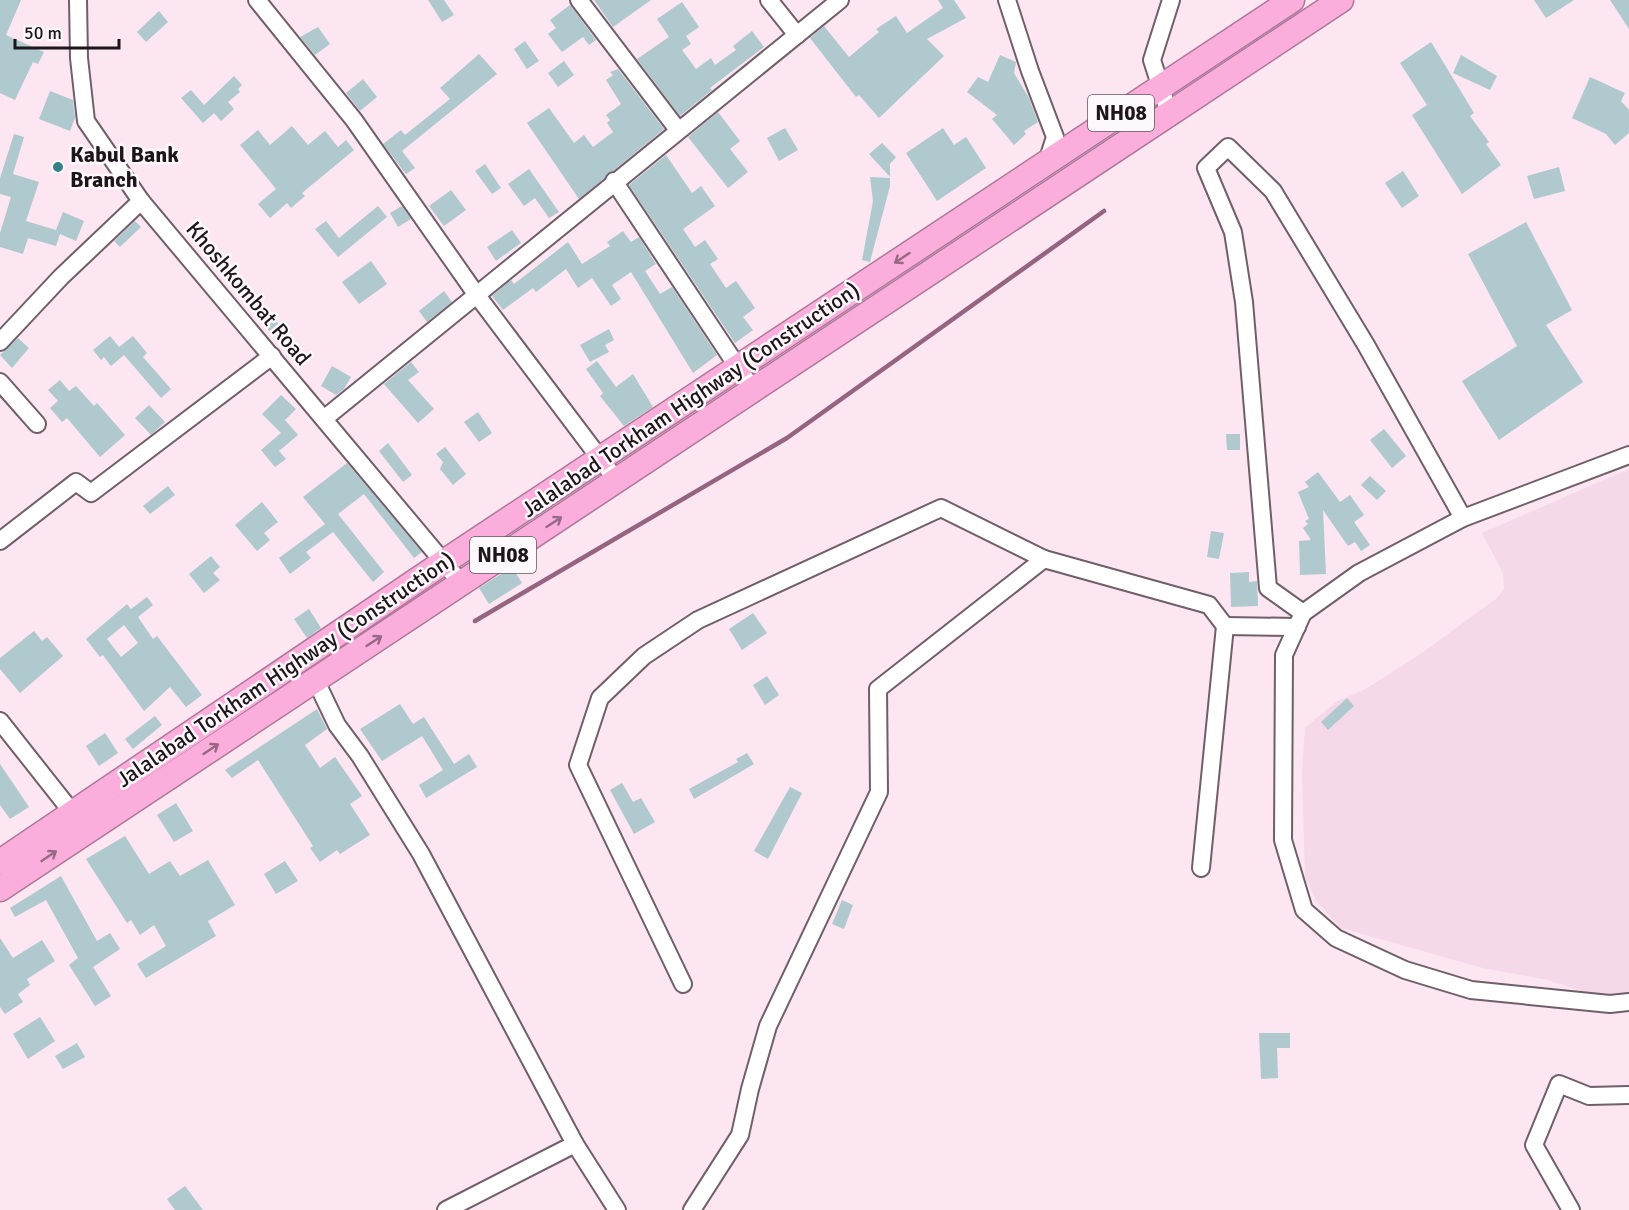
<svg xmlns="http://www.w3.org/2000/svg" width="1629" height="1210" viewBox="0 0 1629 1210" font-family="Signika,sans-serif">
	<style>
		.built { fill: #f5d9e9 }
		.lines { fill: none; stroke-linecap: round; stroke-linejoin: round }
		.stream { stroke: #946481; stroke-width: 4.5 }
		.building { fill: #b0c9ce; fill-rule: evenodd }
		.minor-casing { stroke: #705f69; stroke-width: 20 }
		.highway-casing { stroke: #ad7898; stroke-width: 27 }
		.minor { stroke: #fff; stroke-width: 16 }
		.highway { stroke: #fbaedc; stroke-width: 24 }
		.oneway { stroke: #976984 }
		.poi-dot { fill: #397e8b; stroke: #fdf8fb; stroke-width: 2 }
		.labels { text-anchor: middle; stroke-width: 5; stroke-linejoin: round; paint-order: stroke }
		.shield { fill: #fdf8fb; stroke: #60595d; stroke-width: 1.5 }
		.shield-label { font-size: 21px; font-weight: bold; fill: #1c1519 }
		.poi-label { font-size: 22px; font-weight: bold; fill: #1c1519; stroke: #fdf8fb; text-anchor: start }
		.street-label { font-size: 22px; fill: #1c1519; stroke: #fdf8fb }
	</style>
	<rect width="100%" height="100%" fill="#fbe6f1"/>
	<!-- built -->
	<polygon class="built" points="1629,469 1629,994 1593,995 1548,980 1483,968 1341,928 1316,901 1305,876 1302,773 1305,728 1336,702 1367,688 1416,657 1496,599 1504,589 1503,573 1482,533"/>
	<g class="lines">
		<!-- stream -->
		<polyline class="stream" points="475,621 787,438 1104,211"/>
	</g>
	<!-- building -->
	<g class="building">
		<polygon points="0,0 21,0 6,35 44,52 38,64 33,62 15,100 0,93"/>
		<polygon points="428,0 444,0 454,15 442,22"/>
		<polygon points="594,0 651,0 613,27"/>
		<polygon points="938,0 954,0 966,18 927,39 944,56 879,118 859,95 856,97 810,38 824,26 849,57 879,32 876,29 896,16 907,33 943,8"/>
		<polygon points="1534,0 1574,0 1546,18"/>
		<polygon points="1610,0 1629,0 1629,29"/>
		<polygon points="682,2 699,27 686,36 691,44 682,50 696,69 711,58 715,65 736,50 733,46 752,31 764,47 710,88 712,90 680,116 637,59 669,37 657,19"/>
		<polygon points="570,5 596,40 589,45 583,37 562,52 548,34 556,28 550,20"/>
		<polygon points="159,11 168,22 146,42 137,32"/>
		<polygon points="318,27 330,44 315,55 300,37"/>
		<polygon points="525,41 539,61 527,69 514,49"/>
		<polygon points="1431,42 1474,113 1470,116 1489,142 1486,144 1501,165 1462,194 1412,115 1427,105 1400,63"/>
		<polygon points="479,54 497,74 402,151 415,168 406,174 383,144 401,130 405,135 450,99 440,88"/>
		<polygon points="1000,55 1016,62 1014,73 1029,98 1038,122 1024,131 1026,134 1014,145 992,119 997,115 967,92 978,77 988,82"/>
		<polygon points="1461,55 1497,76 1490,90 1453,73"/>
		<polygon points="564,61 574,75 558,87 548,73"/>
		<polygon points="618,69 664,129 579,199 527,123 549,108 574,143 584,135 593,147 613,132 607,123 610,120 606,115 621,104 606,80 613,75 610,72"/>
		<polygon points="234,76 242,85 238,89 240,92 228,102 234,109 221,121 214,113 203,123 181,98 191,90 204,105"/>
		<polygon points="1590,77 1625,93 1621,101 1629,110 1629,133 1615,145 1606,134 1572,118"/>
		<polygon points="363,79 377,97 360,111 346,93"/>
		<polygon points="50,91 73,100 75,118 70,131 39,119"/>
		<polygon points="718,112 740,141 730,149 748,172 728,188 688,137"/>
		<polygon points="292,126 308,145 325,131 338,147 346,140 354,150 302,193 305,196 291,208 287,203 270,218 258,204 276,189 240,145 258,130 270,145"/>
		<polygon points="785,128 798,150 779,161 767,138"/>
		<polygon points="943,128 954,145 966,137 986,168 937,201 906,153"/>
		<polygon points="14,134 24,137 13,174 39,182 26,221 56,230 63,212 84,221 76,241 60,234 56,246 28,238 23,254 0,247 0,233 11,197 0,194 0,178"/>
		<polygon points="882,143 896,157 890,164 890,177 869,154"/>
		<polygon points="666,155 692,193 701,186 715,206 683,229 695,247 705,240 718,259 710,264 726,288 736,281 755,308 743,317 753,330 735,343 629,185"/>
		<polygon points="485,164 501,188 492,194 475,171"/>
		<polygon points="1559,167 1565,191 1534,199 1527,176"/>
		<polygon points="529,169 559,212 549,218 535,198 524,206 508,184"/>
		<polygon points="1403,171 1419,196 1402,208 1385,183"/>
		<polygon points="870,177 890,178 890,186 870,262 862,260 873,201"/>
		<polygon points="451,190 466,210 444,226 429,206"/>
		<polygon points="378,206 387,217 338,257 315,229 326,221 339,238"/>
		<polygon points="402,206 411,219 398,227 390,213"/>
		<polygon points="135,221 141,227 120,247 114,241"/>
		<polygon points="1526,222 1572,310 1546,325 1583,382 1499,440 1462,381 1517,346 1468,254"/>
		<polygon points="512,230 521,243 496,261 487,247"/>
		<polygon points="623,231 631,242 639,237 656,264 645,271 660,294 672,287 717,355 693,373 631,272 612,285 621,299 611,306 592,278 578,288 566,269 536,292 533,288 503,310 492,296 511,280 514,284 568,242 582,264 610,246 607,242"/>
		<polygon points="371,261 387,284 359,304 342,282"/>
		<polygon points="444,291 452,302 427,322 419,311"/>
		<polygon points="267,311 288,335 280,343 259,319"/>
		<polygon points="609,329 614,340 605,345 609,352 590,362 580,345"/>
		<polygon points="110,336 119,347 133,336 147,353 143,357 171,389 161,398 124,355 111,366 104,357 101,360 93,350"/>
		<polygon points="18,338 29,348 12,368 0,355"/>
		<polygon points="597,361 616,387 633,374 653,407 624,426 600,396 603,393 586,369"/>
		<polygon points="411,362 419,372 408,380 434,409 418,423 384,384"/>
		<polygon points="332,366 351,377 344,389 336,395 321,386"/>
		<polygon points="60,380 69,391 76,386 94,406 97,403 125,435 100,457 67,418 62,422 50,408 58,401 48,390"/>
		<polygon points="281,395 296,409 285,420 298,435 279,451 286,459 275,467 261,450 281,433 262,414"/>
		<polygon points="149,405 165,422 151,435 135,418"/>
		<polygon points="478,412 492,433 479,442 464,422"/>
		<polygon points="1384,429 1406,456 1392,468 1370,440"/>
		<polygon points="1226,434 1240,434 1240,450 1227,450"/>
		<polygon points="388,443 412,475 403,482 379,451"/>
		<polygon points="445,447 466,474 453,485 440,469 443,462 436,454"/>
		<polygon points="347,463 422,552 414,558 364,494 338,514 384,572 373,582 333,532 306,552 311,558 290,574 279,558 325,524 303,497"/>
		<polygon points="1318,472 1340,502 1350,495 1364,515 1354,522 1370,545 1361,551 1355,542 1348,546 1323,510 1326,574 1300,575 1299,541 1311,540 1303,528 1308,524 1305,521 1309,519 1298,492 1309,487 1305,482"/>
		<polygon points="1370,476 1386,491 1377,500 1361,485"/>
		<polygon points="168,486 175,495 150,514 143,506"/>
		<polygon points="262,502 278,522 264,533 270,540 257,551 235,525"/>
		<polygon points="1211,531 1224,533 1219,559 1207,557"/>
		<polygon points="211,556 220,567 213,573 220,580 204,593 189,574"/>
		<polygon points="512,567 522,583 489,604 479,588"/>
		<polygon points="1249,572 1249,582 1257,581 1258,606 1231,607 1230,573"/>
		<path d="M147 597 153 605 138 617 153 639 157 636 202 695 186 707 170 687 144 711 103 655 100 657 86 639 127 604 131 609ZM124 625 138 643 121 657 107 639Z"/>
		<polygon points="309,609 321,628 307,638 294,619"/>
		<polygon points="753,613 767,633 742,650 729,629"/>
		<polygon points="34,631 42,641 47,637 63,656 20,693 0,669 0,658"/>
		<polygon points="767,676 779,695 765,705 753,685"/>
		<polygon points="1347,698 1354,706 1328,730 1321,722"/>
		<polygon points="400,704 413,724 424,717 454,764 469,754 477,767 426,798 419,785 443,770 422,736 382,761 360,729"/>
		<polygon points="317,709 327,729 305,745 320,768 335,757 362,796 350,804 370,835 340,854 337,850 320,862 310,848 313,846 258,760 232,778 225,770"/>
		<polygon points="155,716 162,725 133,749 125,739"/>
		<polygon points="105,733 118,753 99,766 86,746"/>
		<polygon points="747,753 754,764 694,799 689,789 738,762 736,759"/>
		<polygon points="0,764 29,807 10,819 0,805"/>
		<polygon points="622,783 633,802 641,798 655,822 634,834 610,790"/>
		<polygon points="790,787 802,793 768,859 754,851"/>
		<polygon points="176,803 193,831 174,842 157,815"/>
		<polygon points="125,836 149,874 170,861 180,876 208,860 235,905 208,921 216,936 146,978 137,964 166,946 154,925 140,935 131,920 127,923 86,859"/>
		<polygon points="285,861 298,881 276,894 264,874"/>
		<polygon points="61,876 97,941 110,933 120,949 93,967 111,996 95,1006 69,965 78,958 46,900 15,917 10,908"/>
		<polygon points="842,900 853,905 844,929 832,924"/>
		<polygon points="0,938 13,958 42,940 55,961 27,979 30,985 18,994 23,1002 5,1014 0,1007"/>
		<polygon points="40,1017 55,1041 28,1059 13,1034"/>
		<polygon points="1259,1033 1290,1033 1290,1048 1277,1048 1278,1078 1261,1079"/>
		<polygon points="77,1043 85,1057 63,1069 55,1056"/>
		<polygon points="185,1186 203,1210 175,1210 167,1199"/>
	</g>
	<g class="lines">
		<defs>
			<g id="minor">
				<polyline points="78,0 79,58 86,121 141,201 461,583"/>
				<polyline points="257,0 354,120 476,294 617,481"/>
				<polyline points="579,0 678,130"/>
				<polyline points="769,0 797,35"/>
				<polyline points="1007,0 1030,71 1055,137 1047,162"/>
				<polyline points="1169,113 1152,60 1171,0"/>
				<polyline points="614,181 753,390"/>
				<polyline points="0,342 61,277 141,201"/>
				<polyline points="0,382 37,424"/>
				<polyline points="325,418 840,0"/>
				<polyline points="1629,455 1463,518 1359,573 1303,613 1284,655 1283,840 1304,910 1336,938 1405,970 1471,990 1610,1004 1629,1002"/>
				<polyline points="0,541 76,482 91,493 272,356"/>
				<polyline points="1303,613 1268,588 1244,302 1233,232 1206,168 1228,147 1273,191 1366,345 1463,518"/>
				<polyline points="1225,626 1297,627"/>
				<polyline points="315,679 337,725 360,756 421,854 575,1144 617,1210"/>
				<polyline points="0,721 79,821"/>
				<polyline points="683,984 578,765 600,698 644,656 698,620 941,508 1044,559"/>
				<polyline points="446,1210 575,1144"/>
				<polyline points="692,1210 740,1135 750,1089 768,1026 879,792 878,689 1044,559 1209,605 1225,626 1201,868"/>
				<polyline points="1571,1210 1534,1145 1559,1084 1589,1096 1629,1095"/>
			</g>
			<g id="highway">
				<polyline points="0,862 444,562 1292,0"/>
				<polyline points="0,889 1341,0"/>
			</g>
		</defs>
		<!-- minor casing -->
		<use href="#minor" class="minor-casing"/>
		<!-- highway casing -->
		<use href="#highway" class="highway-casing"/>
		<!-- minor -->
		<use href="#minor" class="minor"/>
		<!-- highway -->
		<use href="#highway" class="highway"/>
	</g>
	<!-- one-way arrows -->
	<defs><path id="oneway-shaft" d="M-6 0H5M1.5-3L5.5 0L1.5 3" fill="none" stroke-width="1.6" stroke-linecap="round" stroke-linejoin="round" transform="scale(1.5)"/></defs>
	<g class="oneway">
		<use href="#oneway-shaft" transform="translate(902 258) rotate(146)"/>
		<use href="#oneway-shaft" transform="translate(554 522) rotate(-33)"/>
		<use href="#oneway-shaft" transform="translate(374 641) rotate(-33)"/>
		<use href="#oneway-shaft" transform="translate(211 749) rotate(-34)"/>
		<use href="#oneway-shaft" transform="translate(49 856) rotate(-34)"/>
	</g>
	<!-- markers -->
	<circle class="poi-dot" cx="58" cy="167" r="6"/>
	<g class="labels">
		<!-- shield labels -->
		<g class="shield">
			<rect x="1088" y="95" width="66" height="36" rx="4.5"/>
			<rect x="470" y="537" width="66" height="36" rx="4.5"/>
		</g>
		<g class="shield-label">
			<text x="1121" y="120">NH08</text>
			<text x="503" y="562">NH08</text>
		</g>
		<!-- poi labels -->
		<g class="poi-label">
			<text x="70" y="162">Kabul Bank<tspan x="70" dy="25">Branch</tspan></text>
		</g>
		<!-- street labels -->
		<g class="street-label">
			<text transform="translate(249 293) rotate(50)" y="8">Khoshkombat Road</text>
			<text transform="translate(690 399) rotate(-34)" y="8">Jalalabad Torkham Highway (Construction)</text>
			<text transform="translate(285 669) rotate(-34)" y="8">Jalalabad Torkham Highway (Construction)</text>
		</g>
	</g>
	<!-- scale -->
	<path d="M15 39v9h104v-9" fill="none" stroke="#1c1519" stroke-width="3"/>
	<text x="24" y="39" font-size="18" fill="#1c1519" stroke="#fdf8fb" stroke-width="4.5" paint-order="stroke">50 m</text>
</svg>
